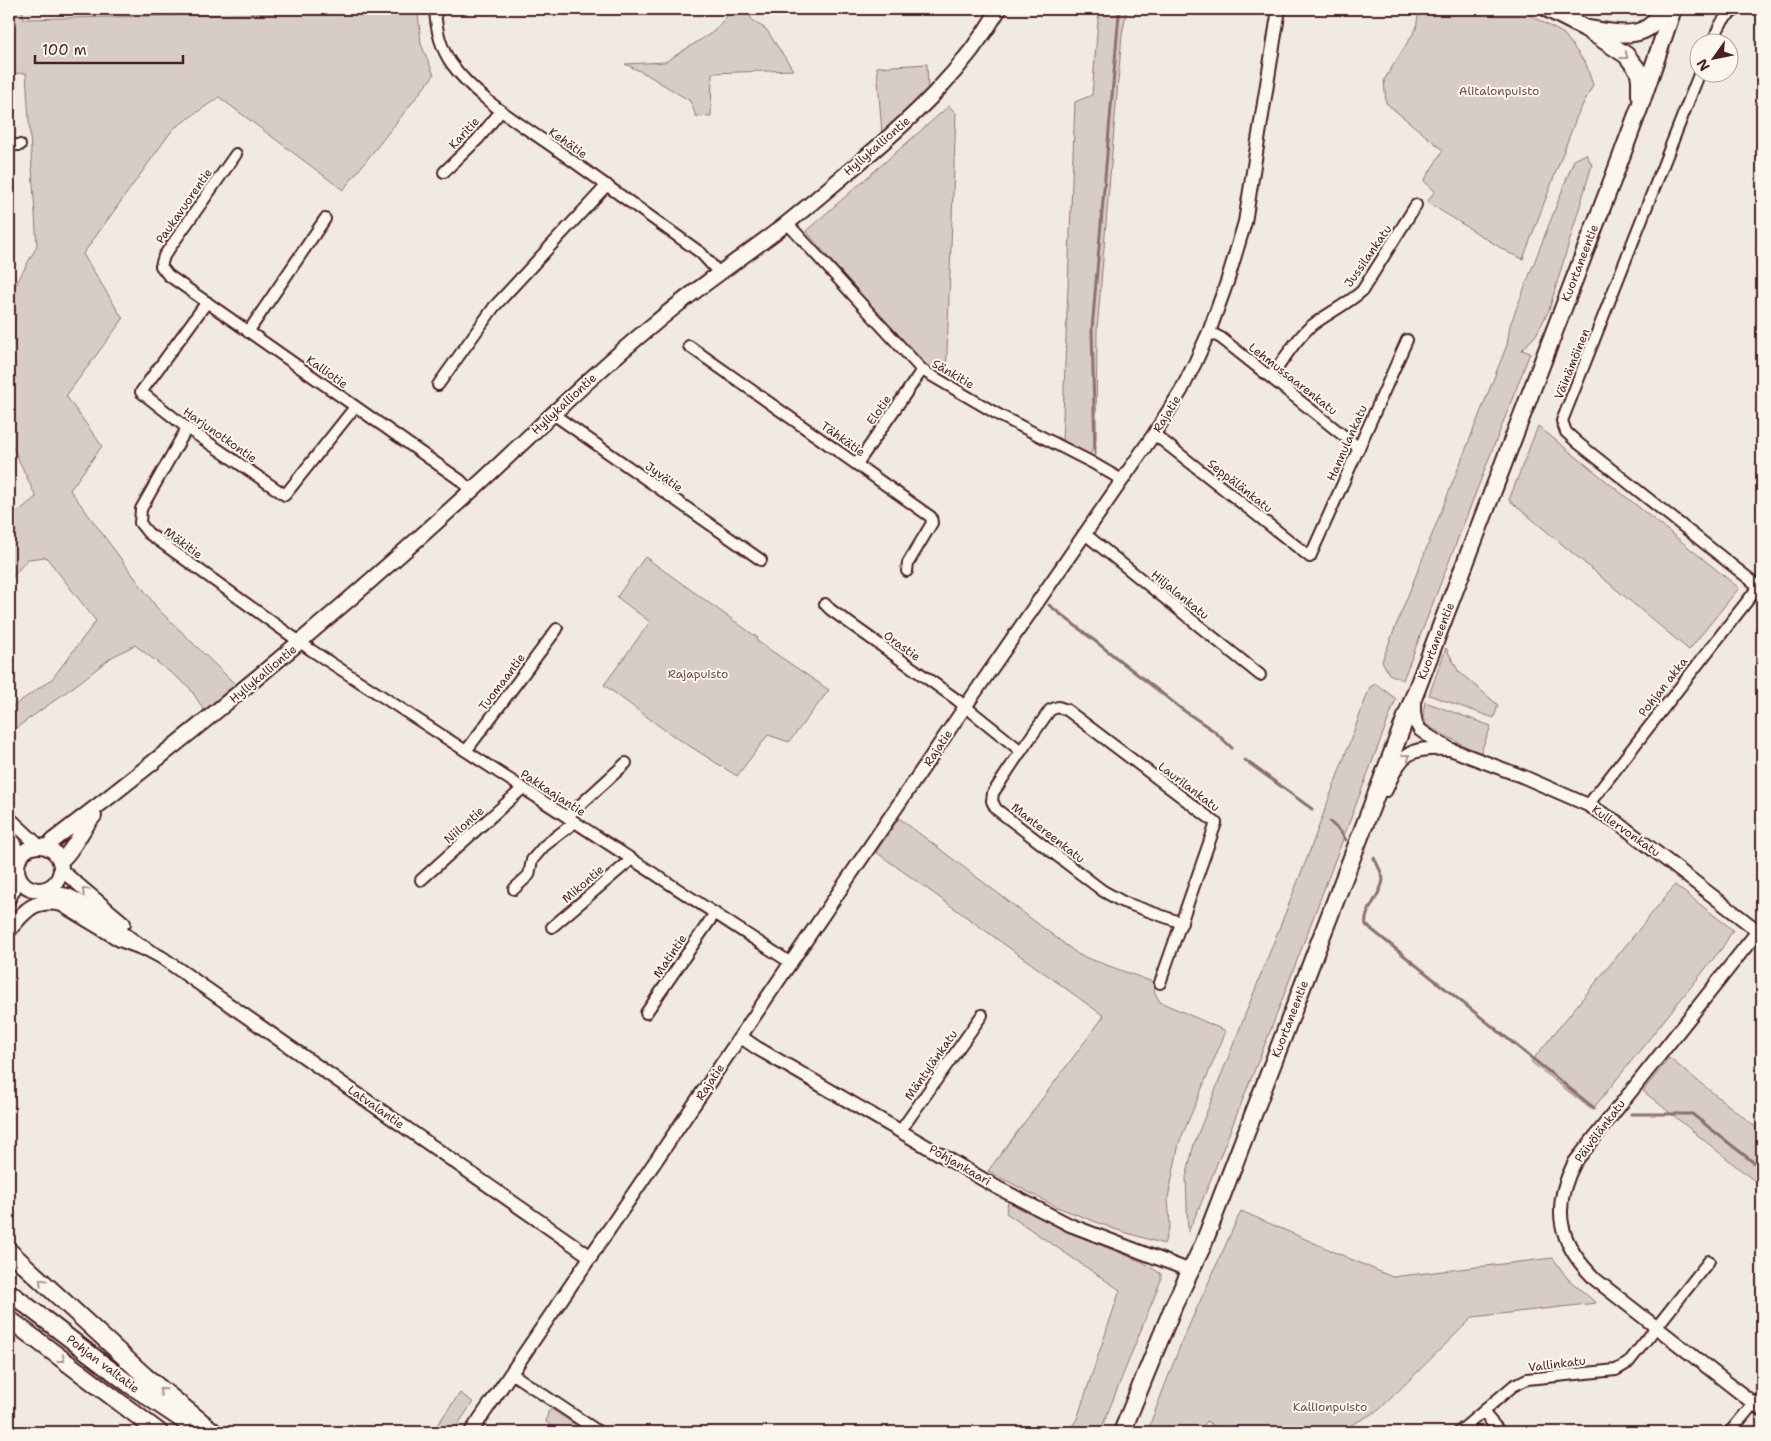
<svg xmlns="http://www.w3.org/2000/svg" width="1771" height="1441" viewBox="0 0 1771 1441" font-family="'Shantell Sans',sans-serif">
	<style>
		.green { fill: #d8ccc6; stroke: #917678 }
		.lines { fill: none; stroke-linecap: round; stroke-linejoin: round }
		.stream { stroke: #8c6f72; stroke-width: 3 }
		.minor-casing { stroke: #4a1f2b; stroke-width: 14 }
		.tertiary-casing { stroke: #4a1f2b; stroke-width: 16 }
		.secondary-casing { stroke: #4a1f2b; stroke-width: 18 }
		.trunk-casing { stroke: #4a1f2b; stroke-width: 20 }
		.minor { stroke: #fbf7ec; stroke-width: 10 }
		.tertiary { stroke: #fbf7ec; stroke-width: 12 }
		.secondary { stroke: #fbf7ec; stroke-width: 14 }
		.trunk { stroke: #fbf7ec; stroke-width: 16 }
		.oneway { stroke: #ab9695 }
		.labels { text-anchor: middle; stroke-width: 4; stroke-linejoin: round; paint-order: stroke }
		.park-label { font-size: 12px; fill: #6e4a52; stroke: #fbf7ec }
		.street-label { font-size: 12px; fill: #4a1f2b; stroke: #fbf7ec }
	</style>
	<rect width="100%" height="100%" fill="#f0eae0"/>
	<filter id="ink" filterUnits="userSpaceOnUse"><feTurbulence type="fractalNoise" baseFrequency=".02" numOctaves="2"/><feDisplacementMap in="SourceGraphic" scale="10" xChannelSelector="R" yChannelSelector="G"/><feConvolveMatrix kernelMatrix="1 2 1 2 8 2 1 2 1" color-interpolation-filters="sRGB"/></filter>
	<g filter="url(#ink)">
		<!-- green -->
		<g class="green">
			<polygon points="9,9 23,9 23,19 329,12 329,9 343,9 344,11 418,12 421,44 434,75 343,190 219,97 173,129 83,254 123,319 66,396 102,446 70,490 158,609 238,687 206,713 189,687 135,645 112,657 76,685 9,733 9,709 52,679 96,621 46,557 28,559 9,581 9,519 36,497 9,439 9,297 37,246 26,73 9,74"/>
			<polygon points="728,9 745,9 754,22 766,29 793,70 712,73 711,117 696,116 690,101 646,74 625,64 665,62 713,32 728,15"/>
			<polygon points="1099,9 1127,9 1122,34 1097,330 1096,439 1090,456 1062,443 1075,102 1092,95"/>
			<polygon points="1419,9 1519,9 1564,34 1586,64 1593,85 1577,116 1523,259 1509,253 1427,202 1435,191 1424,181 1443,150 1386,103 1384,80 1416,29"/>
			<polygon points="927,64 928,90 882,134 877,67"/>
			<path d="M949 106 956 113 946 378C915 361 894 334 871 307 850 282 828 257 806 231Z"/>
			<polygon points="1586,154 1592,165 1549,310 1536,335 1522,350 1530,353 1403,680 1389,674 1382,661 1507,345 1510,325 1574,160"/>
			<polygon points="1538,426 1739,588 1689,650 1509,500"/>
			<polygon points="645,557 758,638 757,641 829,690 789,742 768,735 737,776 666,731 604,685 650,622 617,597"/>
			<polygon points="1446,648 1459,672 1498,705 1494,718 1429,695"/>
			<polygon points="1376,684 1396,699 1271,1029 1200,1206 1188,1232 1186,1177 1194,1144 1309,853 1370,687"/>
			<polygon points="1425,702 1491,726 1480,754 1426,725 1423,713"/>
			<polygon points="899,818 1079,955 1153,982 1155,993 1160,1002 1226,1031 1179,1143 1168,1198 1170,1225 1164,1244 1117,1230 1057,1207 988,1171 1104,1016 876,852"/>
			<polygon points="1675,885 1733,930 1722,948 1592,1110 1531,1062"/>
			<polygon points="1669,1058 1762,1132 1762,1187 1643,1091"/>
			<polygon points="1008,1201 1065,1231 1143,1262 1161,1274 1161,1280 1100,1432 1068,1432 1077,1419 1120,1290 1006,1213"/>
			<polygon points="1241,1211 1392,1277 1553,1258 1567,1278 1596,1303 1473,1317 1379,1410 1342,1430 1335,1432 1222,1432 1207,1421 1199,1432 1147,1432 1182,1341"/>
			<polygon points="460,1393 473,1402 453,1432 432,1432"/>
			<polygon points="551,1409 586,1432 560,1432 546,1422 548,1412"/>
		</g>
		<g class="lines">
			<!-- stream -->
			<g class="stream">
				<polyline points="1095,454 1092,329 1119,14 1121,9"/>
				<polyline points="1049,605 1183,710 1214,731 1232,748"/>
				<polyline points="1245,760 1312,809"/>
				<polyline points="1330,822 1340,831 1346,840"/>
				<path d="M1374 858C1377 864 1383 874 1383 880 1381 896 1363 911 1366 925L1594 1108"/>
				<polyline points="1631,1114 1692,1114 1762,1169"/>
			</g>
			<defs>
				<g id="minor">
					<path d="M435 9C436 28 440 47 451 63 475 97 519 123 553 147 602 182 651 217 701 253L719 273"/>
					<path d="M1713 42C1718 28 1723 15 1738 9"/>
					<polyline points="1700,72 1562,421 1566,432 1578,443 1762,589"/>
					<polyline points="9,145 20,145"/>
					<polyline points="236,154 164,256 161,266 168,275 460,480 471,491"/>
					<polyline points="444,172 478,139 501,111"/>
					<polyline points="787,223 922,370 999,415 1091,462 1122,480"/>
					<polyline points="207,302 141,392 187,428 285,495 355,407"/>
					<polyline points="248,332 325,219"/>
					<polyline points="1209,332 1221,338 1359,448"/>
					<polyline points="689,346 931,517 932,523 908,563 907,571"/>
					<path d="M1271 377C1283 361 1294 341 1310 327 1326 314 1345 306 1362 291L1416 205"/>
					<polyline points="438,385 494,307 607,185"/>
					<polyline points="553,414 761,560"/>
					<polyline points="187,428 141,509 140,523 148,533 311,650 791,963"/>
					<polyline points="1154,434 1310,557 1407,340"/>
					<polyline points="857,464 922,370"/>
					<polyline points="1085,534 1260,675"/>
					<polyline points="825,604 831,610 956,699 1021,751 993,793 992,801 996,809 1103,891 1123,902 1182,923"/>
					<polyline points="466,751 557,629"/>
					<polyline points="1021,751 1050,710 1058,707 1067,710 1216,823 1160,983"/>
					<polyline points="1588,805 1759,586"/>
					<polyline points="567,817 626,763"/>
					<polyline points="421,880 523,788"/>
					<polyline points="514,889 529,875 532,860 544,846 575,822"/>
					<polyline points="552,927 632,859"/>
					<polyline points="646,1013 715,913"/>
					<polyline points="901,1130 982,1015"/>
					<polyline points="511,1373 599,1432"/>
					<polyline points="1483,1412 1500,1432"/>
					<polyline points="1459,1432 1513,1386 1527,1379 1616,1370 1628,1363 1709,1261"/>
					<polyline points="1730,1432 1754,1403"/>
				</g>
				<g id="tertiary">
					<polyline points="1414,700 1414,713 1416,723 1420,730 1430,737 1450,749 1524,777 1588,805 1617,822 1758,931"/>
					<path d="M1386 790C1401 754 1408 747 1447 749"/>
					<polyline points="9,818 39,846"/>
					<polyline points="9,831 16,849 18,861"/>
					<polyline points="61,870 124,923"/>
					<polyline points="44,890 68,895 78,900 144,948 161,957 591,1257"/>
					<path d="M1762 926 1575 1162C1550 1209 1559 1244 1596 1280L1762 1410"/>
					<polyline points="741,1037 757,1048 998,1188 1070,1225 1191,1271"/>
					<polyline points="471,1432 956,720 1154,434 1181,391 1195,363 1209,332 1227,282 1245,222 1279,9"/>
				</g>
				<g id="secondary">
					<circle cx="39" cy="868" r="22"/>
					<path d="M48 848 52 841C197 731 336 614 471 491 532 435 590 376 654 324 696 288 742 258 786 224 811 204 835 183 859 163 913 117 963 71 999 9"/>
					<path d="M60 861C73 852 82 828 94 816"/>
					<polyline points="9,897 15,885 17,871"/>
					<path d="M9 930C25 910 35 898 62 904L120 939 144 948"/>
				</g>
				<g id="trunk">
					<polyline points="1548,9 1585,28 1626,55 1638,70 1640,79 1640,95"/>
					<path d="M1589 29C1616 34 1650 42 1662 9"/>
					<polyline points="9,1251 145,1376 214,1432"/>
					<polyline points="9,1292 129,1384 184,1421"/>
					<polyline points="9,1319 159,1432"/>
					<polyline points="1122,1432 1174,1305 1203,1245 1614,176 1639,109 1673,9"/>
				</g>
			</defs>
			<!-- minor casing -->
			<use href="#minor" class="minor-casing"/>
			<!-- tertiary casing -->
			<use href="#tertiary" class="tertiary-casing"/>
			<!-- secondary casing -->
			<use href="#secondary" class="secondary-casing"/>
			<!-- trunk casing -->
			<use href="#trunk" class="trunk-casing"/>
			<!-- minor -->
			<use href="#minor" class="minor"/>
			<!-- tertiary -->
			<use href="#tertiary" class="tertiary"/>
			<!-- secondary -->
			<use href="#secondary" class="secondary"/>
			<!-- trunk -->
			<use href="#trunk" class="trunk"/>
		</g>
		<!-- one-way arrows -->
		<defs><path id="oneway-chevron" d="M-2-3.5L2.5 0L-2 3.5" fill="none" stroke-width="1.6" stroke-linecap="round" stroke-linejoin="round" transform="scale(1.25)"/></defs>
		<g class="oneway">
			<use href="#oneway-chevron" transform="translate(1625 56) rotate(38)"/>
			<use href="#oneway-chevron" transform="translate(1407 757) rotate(-39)"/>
			<use href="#oneway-chevron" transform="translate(85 891) rotate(-138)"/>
			<use href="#oneway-chevron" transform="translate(42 1282) rotate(-136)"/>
			<use href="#oneway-chevron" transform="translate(62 1359) rotate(37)"/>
			<use href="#oneway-chevron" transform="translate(162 1391) rotate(-140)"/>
		</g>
	</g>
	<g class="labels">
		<!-- park labels -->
		<g class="park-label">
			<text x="1499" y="95">Alitalonpuisto</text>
			<text x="698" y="678">Rajapuisto</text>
			<text x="1330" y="1411">Kallionpuisto</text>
		</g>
		<!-- street labels -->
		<g class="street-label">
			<text transform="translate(464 133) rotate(-47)" y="4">Karitie</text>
			<text transform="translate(568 143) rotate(35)" y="4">Kehätie</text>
			<text transform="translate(877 146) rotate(-41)" y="4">Hyllykalliontie</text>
			<text transform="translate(184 206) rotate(-55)" y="4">Paukavuorentie</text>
			<text transform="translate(1368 256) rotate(-55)" y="4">Jussilankatu</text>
			<text transform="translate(1580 263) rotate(-69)" y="4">Kuortaneentie</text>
			<text transform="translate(1572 364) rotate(-68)" y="4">Väinämöinen</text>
			<text transform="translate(327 372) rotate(35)" y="4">Kalliotie</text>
			<text transform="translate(953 374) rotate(30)" y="4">Sänkitie</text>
			<text transform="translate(1293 379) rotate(38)" y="4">Lehmussaarenkatu</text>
			<text transform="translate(564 404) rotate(-43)" y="4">Hyllykalliontie</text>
			<text transform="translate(879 410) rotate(-55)" y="4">Elotie</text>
			<text transform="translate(1167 414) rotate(-58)" y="4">Rajatie</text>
			<text transform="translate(220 435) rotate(35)" y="4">Harjunotkontie</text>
			<text transform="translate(843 439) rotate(35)" y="4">Tähkätie</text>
			<text transform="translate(1347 443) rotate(-66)" y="4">Hannulankatu</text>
			<text transform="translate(664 477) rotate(35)" y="4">Jyvätie</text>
			<text transform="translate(1240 486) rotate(38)" y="4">Seppälänkatu</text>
			<text transform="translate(183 543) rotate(36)" y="4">Mäkitie</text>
			<text transform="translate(1180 595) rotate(39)" y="4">Hiljalankatu</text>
			<text transform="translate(1436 641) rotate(-69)" y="4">Kuortaneentie</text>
			<text transform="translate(902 646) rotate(36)" y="4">Orastie</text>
			<text transform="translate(263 674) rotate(-40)" y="4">Hyllykalliontie</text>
			<text transform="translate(502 682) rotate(-53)" y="4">Tuomaantie</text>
			<text transform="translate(1663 687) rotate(-52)" y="4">Pohjan akka</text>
			<text transform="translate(938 748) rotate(-56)" y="4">Rajatie</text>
			<text transform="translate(1189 787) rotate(37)" y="4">Laurilankatu</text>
			<text transform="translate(553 793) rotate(33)" y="4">Pakkaajantie</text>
			<text transform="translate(464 825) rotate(-42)" y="4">Niilontie</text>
			<text transform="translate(1626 831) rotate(35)" y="4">Kullervonkatu</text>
			<text transform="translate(1048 833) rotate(38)" y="4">Mantereenkatu</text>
			<text transform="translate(583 884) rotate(-41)" y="4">Mikontie</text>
			<text transform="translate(670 956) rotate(-56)" y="4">Matintie</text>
			<text transform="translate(1290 1019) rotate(-69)" y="4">Kuortaneentie</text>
			<text transform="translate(931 1065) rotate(-55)" y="4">Mäntylänkatu</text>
			<text transform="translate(710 1082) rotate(-56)" y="4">Rajatie</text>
			<text transform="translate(376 1107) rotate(35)" y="4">Latvalantie</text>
			<text transform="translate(1600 1131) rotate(-53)" y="4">Päivölänkatu</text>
			<text transform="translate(960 1165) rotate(30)" y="4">Pohjankaari</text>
			<text transform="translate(103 1364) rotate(37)" y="4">Pohjan valtatie</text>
			<text transform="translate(1557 1364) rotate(-7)" y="4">Vallinkatu</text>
		</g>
	</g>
	<!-- margin -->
	<rect width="1771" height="1441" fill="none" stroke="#fbf7ec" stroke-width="30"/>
	<rect x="15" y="15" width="1741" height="1411" fill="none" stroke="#4a1f2b" stroke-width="2" filter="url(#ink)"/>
	<!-- north arrow -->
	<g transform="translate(1714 58) rotate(237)"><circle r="24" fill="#fbf7ec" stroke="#b4a19f"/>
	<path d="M0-4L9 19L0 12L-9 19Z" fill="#4a1f2b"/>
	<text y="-8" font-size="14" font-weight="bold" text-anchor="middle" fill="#4a1f2b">N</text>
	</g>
	<!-- scale -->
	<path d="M35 55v8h148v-8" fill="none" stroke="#4a1f2b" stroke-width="2.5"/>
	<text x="42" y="55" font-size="15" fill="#4a1f2b" stroke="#fbf7ec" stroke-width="4" paint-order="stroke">100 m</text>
</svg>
